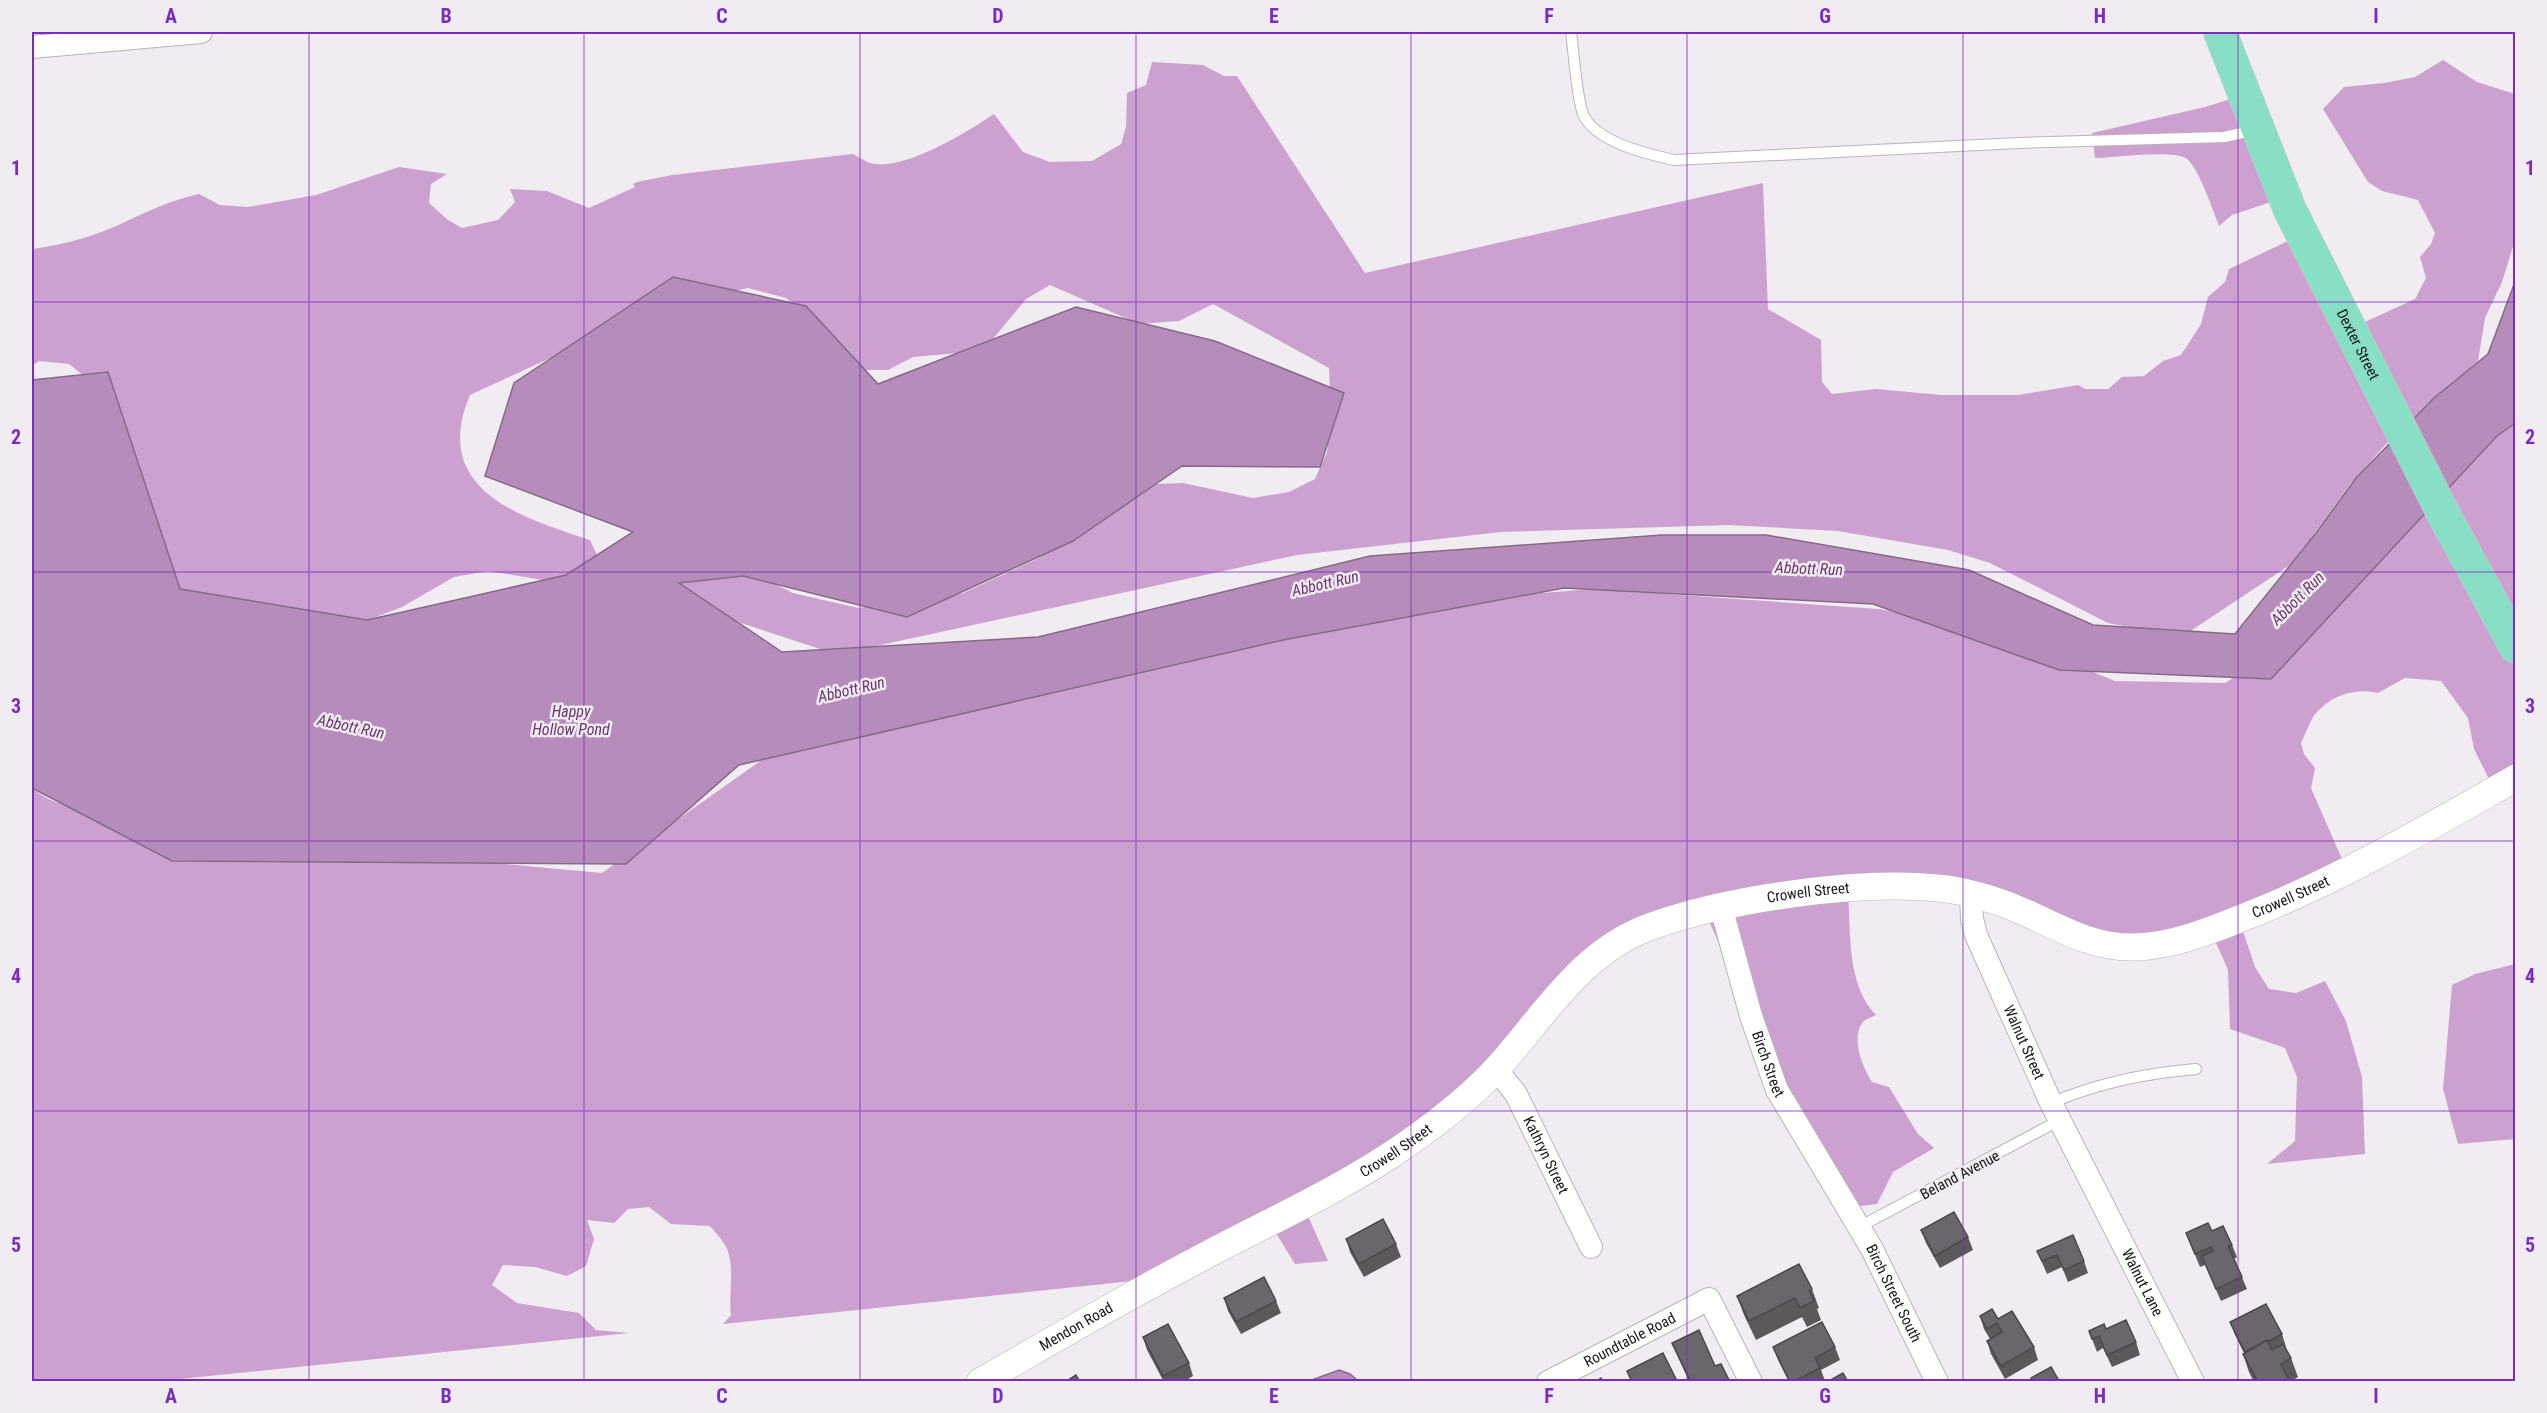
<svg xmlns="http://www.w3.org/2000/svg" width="2547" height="1413" viewBox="0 0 2547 1413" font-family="'Roboto Condensed',sans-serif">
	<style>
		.forest { fill: #cca1d0 }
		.water { fill: #b68cba; stroke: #87698a; stroke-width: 1.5 }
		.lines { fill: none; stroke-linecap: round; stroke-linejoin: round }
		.service-casing { stroke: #b9b4b9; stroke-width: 12 }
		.minor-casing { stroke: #b9b4b9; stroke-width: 24 }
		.tertiary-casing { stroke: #b9b4b9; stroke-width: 28 }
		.primary-casing { stroke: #ccc; stroke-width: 34 }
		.service { stroke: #fff; stroke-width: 10 }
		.minor { stroke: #fff; stroke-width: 22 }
		.tertiary { stroke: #fff; stroke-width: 27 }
		.primary { stroke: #89dfc5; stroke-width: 33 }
		.wall { fill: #5c585c }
		.building { fill: #6b666b; stroke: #4b474b; stroke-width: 1.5 }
		.grid { fill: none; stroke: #7b2cbf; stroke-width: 1.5; stroke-opacity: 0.55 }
		.labels { text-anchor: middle; stroke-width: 5; stroke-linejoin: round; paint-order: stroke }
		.street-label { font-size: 15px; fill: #191719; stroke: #f1ecf1 }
		.water-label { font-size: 16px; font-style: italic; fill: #6c3670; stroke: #f1ecf1 }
		.neatline { fill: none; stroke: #7b2cbf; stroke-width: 2 }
		.grid-label { font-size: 20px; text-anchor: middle; font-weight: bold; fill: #7b2cbf }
	</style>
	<rect width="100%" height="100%" fill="#f1ecf1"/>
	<!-- forest -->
	<g class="forest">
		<path d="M2443 60 2477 82 2515 94V240L2502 282 2485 318 2478 361 2396 433 2351 483 2293 563 2189 632 2161 633 2108 623 1990 563 1948 550 1838 531 1729 525 1501 532 1297 555 862 649H820L741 623 666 585 646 566 761 577 793 593 858 608 963 593 1039 558 1157 484 1183 483 1253 498 1289 492 1315 479 1327 452 1331 416 1329 368 1213 304 1179 321 1139 324 1050 285 1026 299 992 340 969 352 913 357 888 370H866L838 356 805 313 786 298 748 288 692 300 559 354 470 395C430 489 519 517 590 540L597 555 593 571 543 580 488 571 454 577 402 607 363 622 161 588 99 388 69 364 39 361 32 366V249C63 245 96 236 125 222 150 210 172 200 199 194L220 205 248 207 316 195 399 167 447 174 431 184 429 203 448 220 462 228 498 220 515 202 510 189 547 191 589 208 635 187 633 184 637 182 672 175 853 154C859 157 867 163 874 164 907 169 967 132 994 114L1023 152 1050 162 1092 161 1121 144 1126 127 1127 93 1146 85 1152 62 1203 65 1224 76H1237L1365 273 1763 183 1768 309 1821 340 1822 382 1832 394 1876 389 1942 395H2018L2078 385 2085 389H2108L2122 377 2144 376 2163 361 2181 355 2201 324 2208 297 2225 282 2229 269 2292 239 2343 332 2415 299 2426 278 2420 257 2431 244 2435 233 2418 200 2382 191 2368 182 2323 109 2344 87 2384 83 2415 77Z"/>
		<path d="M2234 98 2274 201 2232 215 2219 226C2213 210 2199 169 2187 159 2175 149 2113 158 2095 158L2092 133 2205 107Z"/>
		<path d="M2515 419V772L2492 785 2474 749 2468 718 2441 681 2405 678 2378 693C2358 688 2335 694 2320 709 2311 716 2306 733 2301 743L2304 754 2315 768 2311 788 2345 866 2239 919 2255 967 2269 989 2296 993 2325 981 2346 1021 2362 1077 2365 1154 2267 1164 2295 1141 2297 1077 2285 1048 2230 1029 2228 970 2209 927 2096 943 1978 893 1848 891C1851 931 1846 984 1876 1015 1872 1017 1865 1019 1863 1022 1850 1038 1863 1068 1872 1082L1889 1087 1918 1134 1934 1148 1893 1172 1877 1204 1845 1208 1769 1054 1708 919 1647 926 1495 1065 1304 1207 1328 1261 1295 1264 1269 1222 1161 1278 723 1324 731 1315C728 1294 736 1264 725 1245 721 1238 715 1232 710 1226L671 1224 649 1207 628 1209 614 1223 587 1220 594 1239 586 1266 567 1276 535 1267 503 1265 492 1285 517 1303 579 1313 596 1330 629 1333 161 1381H32V788C68 819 160 823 207 830 339 848 470 861 602 873L773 752 1431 602 1592 589 1879 609 1959 623 1998 633 2115 681 2225 683 2299 634 2466 462Z"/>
		<polygon points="2515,964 2515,1139 2458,1144 2443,1089 2452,985 2475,974"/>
	</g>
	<!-- water -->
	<g class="water">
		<polygon points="673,277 806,306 878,384 1076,307 1215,341 1344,393 1320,467 1182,466 1073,541 907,617 743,576 679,583 782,652 1038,637 1370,556 1662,535 1766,535 1969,570 2093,625 2235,634 2316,533 2356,478 2434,398 2488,354 2516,279 2515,423 2497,436 2271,679 2059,670 1873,604 1564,588 1283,640 739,765 626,864 172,861 32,788 32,380 108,372 180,589 367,620 566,575 633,532 485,476 514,383"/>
		<polygon points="1339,1370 1350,1374 1358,1381 1309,1381"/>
	</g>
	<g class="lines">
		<defs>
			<g id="service">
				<path d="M1571 32C1574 53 1576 94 1583 114 1595 142 1647 154 1674 160L2019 143 2224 137 2256 130"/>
				<path d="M2051 1103C2098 1083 2146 1073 2196 1069"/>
				<polyline points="1859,1227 2060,1120"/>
			</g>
			<g id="minor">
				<polyline points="32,47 201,32"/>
				<path id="s1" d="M1971 895 1972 919 1976 935 2051 1103 2193 1382"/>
				<path id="s2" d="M1721 907 1751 1016 1777 1090 1872 1249 1937 1382"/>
				<path id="s3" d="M1496 1069 1516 1094 1591 1247"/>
				<path id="s4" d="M1548 1382 1709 1299 1751 1382"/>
			</g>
			<g id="tertiary">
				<path id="s5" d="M980 1382C1053 1340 1126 1297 1201 1258 1270 1221 1343 1189 1407 1144 1440 1121 1473 1095 1500 1065 1546 1013 1583 950 1652 926 1728 899 1856 880 1936 888 1956 889 1977 895 1996 901 2043 916 2083 949 2135 947 2175 946 2215 929 2252 914 2344 877 2429 827 2516 778"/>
			</g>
			<g id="primary">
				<path id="s6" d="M2220 32 2290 210 2444 515 2516 647"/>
			</g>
		</defs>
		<!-- service casing -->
		<use href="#service" class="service-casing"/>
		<!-- minor casing -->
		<use href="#minor" class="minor-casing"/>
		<!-- tertiary casing -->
		<use href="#tertiary" class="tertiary-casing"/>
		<!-- primary casing -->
		<use href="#primary" class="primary-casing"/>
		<!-- service -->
		<use href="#service" class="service"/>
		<!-- minor -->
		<use href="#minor" class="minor"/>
		<!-- tertiary -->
		<use href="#tertiary" class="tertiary"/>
		<!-- primary -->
		<use href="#primary" class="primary"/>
	</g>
	<!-- wall -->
	<g class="wall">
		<polygon points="1921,1230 1968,1237 1973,1250 1940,1268 1926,1243"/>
		<polygon points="2212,1231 2232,1245 2237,1257 2234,1259 2247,1289 2221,1301 2205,1265 2200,1267 2186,1233"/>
		<polygon points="1346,1239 1396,1244 1401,1257 1364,1277 1350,1252"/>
		<polygon points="2037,1251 2084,1261 2088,1273 2068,1282 2062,1267 2047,1274"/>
		<polygon points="1812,1289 1819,1308 1817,1309 1821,1320 1807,1327 1802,1317 1756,1340 1744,1315 1737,1296"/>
		<polygon points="1224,1298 1276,1301 1281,1313 1241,1334 1228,1311"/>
		<polygon points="1980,1316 1998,1319 2034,1347 2038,1360 2005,1379 1991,1354 1987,1341 1990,1339 1984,1329"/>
		<polygon points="2230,1322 2282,1334 2286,1347 2285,1348 2291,1358 2298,1377 2290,1382 2254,1382 2249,1372 2243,1354 2244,1353 2235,1335"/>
		<polygon points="2106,1329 2136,1342 2140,1355 2112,1367 2103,1348 2097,1352 2089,1331"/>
		<polygon points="1143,1337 1189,1363 1193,1376 1183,1382 1164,1382 1147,1350"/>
		<polygon points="1672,1343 1715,1366 1688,1379 1677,1355"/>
		<polygon points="1773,1347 1835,1347 1840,1360 1821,1370 1825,1381 1823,1382 1789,1382 1778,1360"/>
	</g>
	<!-- building -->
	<g class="building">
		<polygon points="1954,1212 1968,1237 1935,1256 1921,1230"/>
		<polygon points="1383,1219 1396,1244 1359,1264 1346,1239"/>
		<polygon points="2208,1223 2212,1231 2223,1226 2232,1245 2228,1246 2242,1277 2216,1289 2202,1256 2213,1251 2211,1247 2195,1254 2186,1233"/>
		<polygon points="2073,1235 2084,1261 2064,1270 2057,1255 2042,1261 2037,1251"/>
		<polygon points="1799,1264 1812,1289 1809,1291 1814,1301 1800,1308 1795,1298 1749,1321 1737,1296"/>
		<polygon points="1264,1277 1276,1301 1236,1322 1224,1298"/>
		<polygon points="2266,1304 2282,1334 2268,1342 2267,1340 2245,1352 2230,1322"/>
		<polygon points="1992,1309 1998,1319 2012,1311 2034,1347 2001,1366 1987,1341 2002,1332 1997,1323 1987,1329 1980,1316"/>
		<polygon points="2126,1320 2136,1342 2107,1355 2099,1336 2092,1339 2089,1331 2104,1324 2106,1329"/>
		<polygon points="1822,1322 1835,1347 1815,1358 1820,1368 1793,1382 1790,1382 1773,1347"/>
		<polygon points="1168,1324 1189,1363 1163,1376 1143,1337"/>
		<polygon points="1699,1330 1715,1366 1721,1364 1730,1382 1687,1382 1686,1380 1689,1378 1672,1343"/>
		<polygon points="2267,1340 2272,1350 2283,1344 2291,1358 2281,1364 2290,1382 2258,1382 2243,1354"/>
		<polygon points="1663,1353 1677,1381 1632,1382 1627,1371"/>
		<polygon points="2051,1367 2058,1379 2054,1382 2033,1382 2031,1378"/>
		<polygon points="1843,1373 1848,1382 1827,1382"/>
		<polygon points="1076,1375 1080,1382 1065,1382"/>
		<polygon points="1601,1378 1603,1382 1595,1382"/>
	</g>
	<!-- grid -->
	<path class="grid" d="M309 32V1382M584 32V1382M860 32V1382M1136 32V1382M1411 32V1382M1687 32V1382M1963 32V1382M2238 32V1382M32 302H2516M32 572H2516M32 841H2516M32 1111H2516"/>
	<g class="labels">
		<!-- street labels -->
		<g class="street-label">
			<text dy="5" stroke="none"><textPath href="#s6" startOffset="342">Dexter Street</textPath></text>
			<text dy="5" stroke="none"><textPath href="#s5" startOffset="980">Crowell Street</textPath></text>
			<text dy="5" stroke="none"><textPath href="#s5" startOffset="1482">Crowell Street</textPath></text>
			<text dy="5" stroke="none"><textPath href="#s1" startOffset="158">Walnut Street</textPath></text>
			<text dy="5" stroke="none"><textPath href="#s2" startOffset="164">Birch Street</textPath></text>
			<text dy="5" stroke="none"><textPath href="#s5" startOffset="476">Crowell Street</textPath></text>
			<text dy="5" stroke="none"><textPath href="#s3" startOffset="100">Kathryn Street</textPath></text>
			<text transform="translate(1960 1175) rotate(-28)" y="5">Beland Avenue</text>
			<text dy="5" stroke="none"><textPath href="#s1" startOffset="426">Walnut Lane</textPath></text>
			<text dy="5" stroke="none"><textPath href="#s2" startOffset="426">Birch Street South</textPath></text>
			<text dy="5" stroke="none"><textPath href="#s5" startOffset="111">Mendon Road</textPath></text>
			<text dy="5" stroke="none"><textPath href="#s4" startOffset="92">Roundtable Road</textPath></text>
		</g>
		<!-- water labels -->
		<g class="water-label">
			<text transform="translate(1809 568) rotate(2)" y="6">Abbott Run</text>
			<text transform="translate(1325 583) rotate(-13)" y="6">Abbott Run</text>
			<text transform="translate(2297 598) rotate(-45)" y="6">Abbott Run</text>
			<text transform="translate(851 689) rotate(-13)" y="6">Abbott Run</text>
			<text x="571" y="717">Happy<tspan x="571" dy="18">Hollow Pond</tspan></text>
			<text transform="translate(351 726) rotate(12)" y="6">Abbott Run</text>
		</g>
	</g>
	<!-- border -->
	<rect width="2547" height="1413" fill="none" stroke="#f1ecf1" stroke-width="66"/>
	<rect x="33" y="33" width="2481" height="1347" class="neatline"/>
	<g class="grid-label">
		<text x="171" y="23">A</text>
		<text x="446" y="23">B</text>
		<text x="722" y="23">C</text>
		<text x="998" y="23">D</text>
		<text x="1274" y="23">E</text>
		<text x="1549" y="23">F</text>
		<text x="1825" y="23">G</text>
		<text x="2100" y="23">H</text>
		<text x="2376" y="23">I</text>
		<text x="16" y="175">1</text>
		<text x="2530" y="175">1</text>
		<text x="16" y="444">2</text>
		<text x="2530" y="444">2</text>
		<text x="16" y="713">3</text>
		<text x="2530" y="713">3</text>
		<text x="16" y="983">4</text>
		<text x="2530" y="983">4</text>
		<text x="16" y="1252">5</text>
		<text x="2530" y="1252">5</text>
		<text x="171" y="1403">A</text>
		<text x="446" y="1403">B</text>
		<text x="722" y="1403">C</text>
		<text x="998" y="1403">D</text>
		<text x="1274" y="1403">E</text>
		<text x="1549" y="1403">F</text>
		<text x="1825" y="1403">G</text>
		<text x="2100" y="1403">H</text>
		<text x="2376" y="1403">I</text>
	</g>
</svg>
